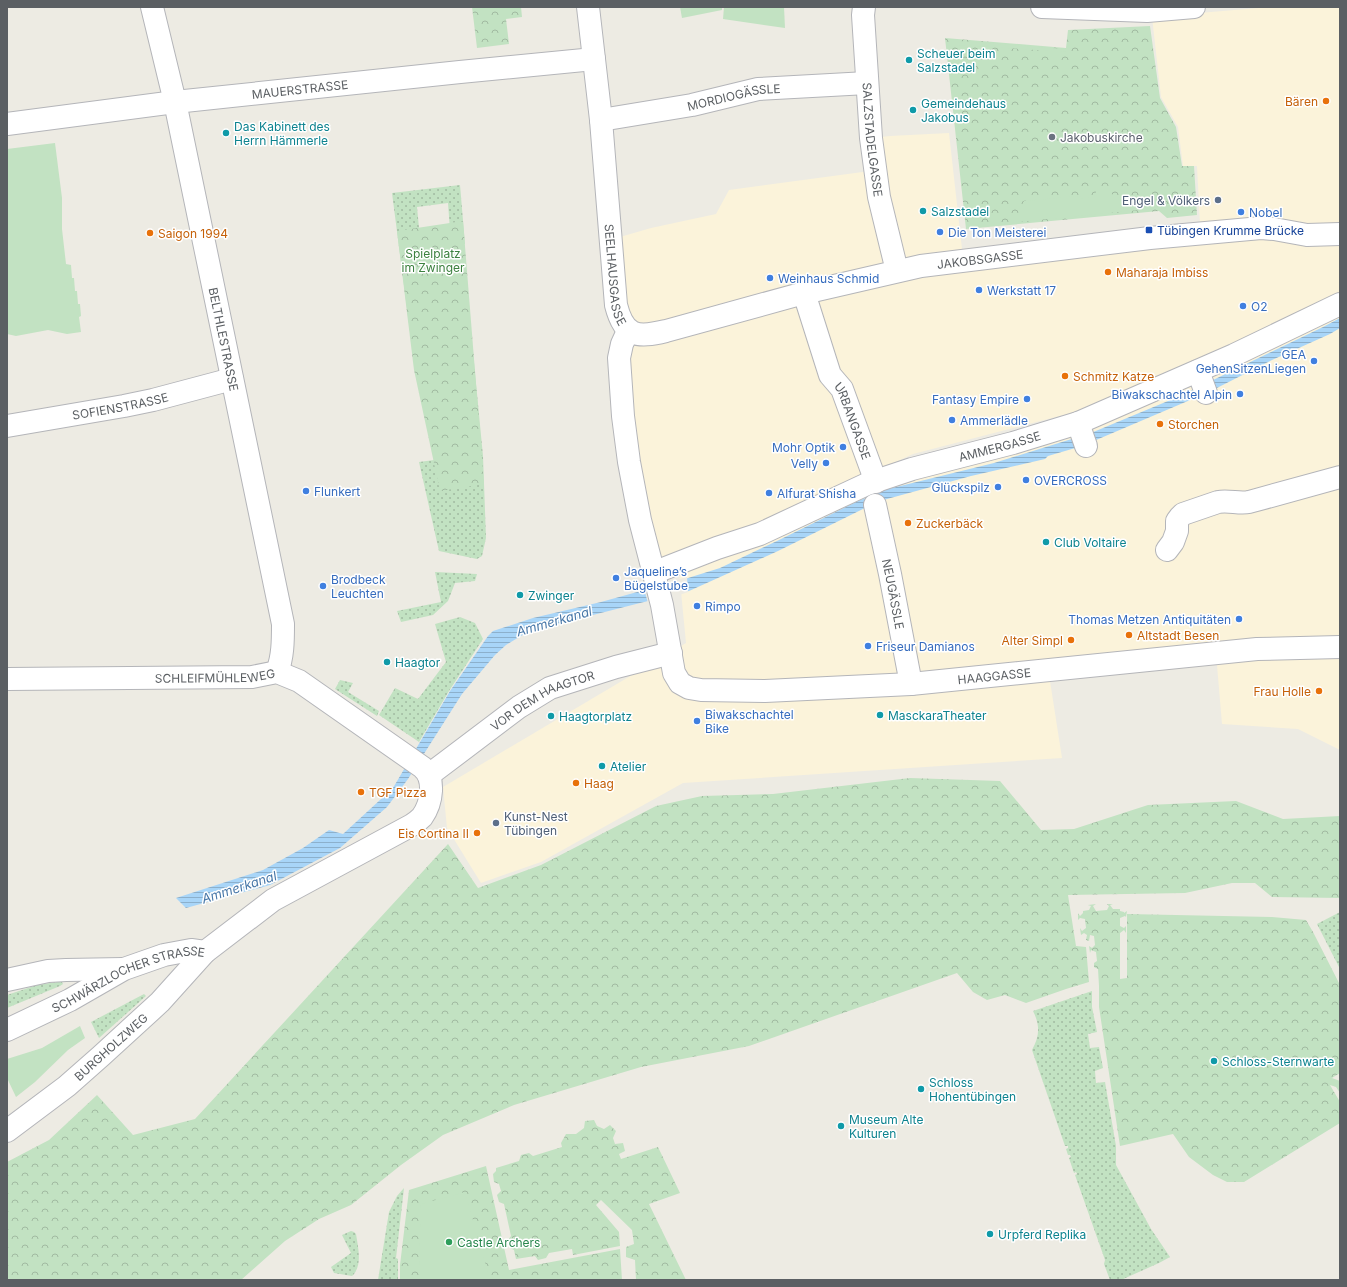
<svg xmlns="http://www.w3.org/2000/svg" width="1347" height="1287" viewBox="0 0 1347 1287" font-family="Inter,sans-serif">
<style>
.commercial{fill:#fbf3da}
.grass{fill:url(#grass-dots)}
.forest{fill:url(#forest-crowns)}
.garden{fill:#c2e2c2}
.water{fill:url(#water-rules)}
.pier{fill:#edebe3}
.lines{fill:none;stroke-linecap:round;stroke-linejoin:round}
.minor-casing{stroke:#b4b5b9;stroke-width:24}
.minor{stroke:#fff;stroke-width:22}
.culture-dot{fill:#0f9aa8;stroke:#fff;stroke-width:1.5}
.food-dot{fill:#e8710a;stroke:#fff;stroke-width:1.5}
.worship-dot{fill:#6b7280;stroke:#fff;stroke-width:1.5}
.service-dot{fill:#5c6f8a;stroke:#fff;stroke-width:1.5}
.shop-dot{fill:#3f7fe0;stroke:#fff;stroke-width:1.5}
.transit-dot{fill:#1a4fb4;stroke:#fff;stroke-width:1.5}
.leisure-dot{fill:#2e9e5b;stroke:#fff;stroke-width:1.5}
.labels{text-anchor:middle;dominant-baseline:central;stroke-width:3;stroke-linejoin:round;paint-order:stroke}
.culture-label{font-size:12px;fill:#0d838f;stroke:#fff;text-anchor:start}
.street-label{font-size:12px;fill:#5b5f63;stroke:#fff}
.food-label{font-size:12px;fill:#c56008;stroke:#fff;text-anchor:start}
.worship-label{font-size:12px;fill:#5b616d;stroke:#fff;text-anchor:start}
.service-label{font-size:12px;fill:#4e5e75;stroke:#fff;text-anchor:end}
.shop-label{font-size:12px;fill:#366cbe;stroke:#fff;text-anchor:start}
.transit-label{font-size:12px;fill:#164399;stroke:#fff;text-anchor:start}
.park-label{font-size:12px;fill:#3c813f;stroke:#fff}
.leisure-label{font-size:12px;fill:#27864d;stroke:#fff;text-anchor:start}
.water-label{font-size:13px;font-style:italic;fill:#4777a8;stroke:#fff}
</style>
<defs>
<pattern id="grass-dots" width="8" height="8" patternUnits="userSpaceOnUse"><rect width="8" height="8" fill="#c2e2c2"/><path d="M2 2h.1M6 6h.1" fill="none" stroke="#a1baa1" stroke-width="1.8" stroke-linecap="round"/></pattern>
<pattern id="forest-crowns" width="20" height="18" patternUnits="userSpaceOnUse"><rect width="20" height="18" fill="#c2e2c2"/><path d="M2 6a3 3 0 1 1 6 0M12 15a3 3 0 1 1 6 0" fill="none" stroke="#a1baa1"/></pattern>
<pattern id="water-rules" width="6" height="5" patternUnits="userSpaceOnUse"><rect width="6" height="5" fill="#a8d5f8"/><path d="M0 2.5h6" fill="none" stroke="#8cb0cc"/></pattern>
</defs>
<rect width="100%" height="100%" fill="#edebe3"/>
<g class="commercial">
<path d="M1270,7H1340V301L1083,410L913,454L772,519L660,559L630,413L620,237L651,228L716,214L729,190L870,171L871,138L890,136L949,133L962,249L1200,224L1197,166H1183L1178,127L1161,97L1152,17Z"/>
<path d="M1340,307V750L1298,729L1222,724L1217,665L1050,681L1062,758L683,783L541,862L481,883L447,828L443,787L686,643L679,571L811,516L962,462Z"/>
</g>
<g class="grass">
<path d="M460,185L465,244H451L448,203L417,207L420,238L473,352L483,456L486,538L482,556L477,559L439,551L419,462L434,460L415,370L392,193Z"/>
<path d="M435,572L477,574L475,581L455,583L448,601L433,615L401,622L397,611L441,602Z"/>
<path d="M460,617L475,623L483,639L449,691L419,742L379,715L395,688L418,699L446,662L435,624Z"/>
<path d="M340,680L353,683L348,692L379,711L377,716L335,689Z"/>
<path d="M1340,912V969L1317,924Z"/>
<path d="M57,982H62L63,984L60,986L7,1008V995L37,985Z"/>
<path d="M1092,991V1007L1097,1032L1088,1034L1090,1048L1099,1047L1103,1068L1095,1071L1096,1083L1105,1082L1116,1146V1165L1151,1229L1170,1257L1159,1263L1121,1280H1110L1104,1264L1105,1260L1075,1175L1077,1174L1076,1172L1074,1173L1069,1158L1071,1157L1070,1155H1068L1066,1149L1068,1148V1146H1065L1032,1050C1040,1036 1040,1025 1033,1011Z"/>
<path d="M144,994L146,996L99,1038L91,1022Z"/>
<path d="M404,1188L396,1258L398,1259V1280H378L389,1212L397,1196Z"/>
<path d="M351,1231L354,1232L356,1234C358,1247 363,1266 352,1276L334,1273L331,1267L351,1253L342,1235Z"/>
</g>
<g class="forest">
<path d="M472,7H521L522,17L506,19L509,44L477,48Z"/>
<path d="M1150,26L1160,98L1176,127L1182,166H1194L1197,215L1167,218L1159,211L966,229L945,38L1066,48L1068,30Z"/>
<path d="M463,221L484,484L440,491L414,370L397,231Z"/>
<path d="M910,778L1000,781L1041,830L1074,829L1148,805L1236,801L1283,819L1340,816V898L1272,897L1255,883H1232L1185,893L1068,895L1076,946L1086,947L1089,982L1066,989L1026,1003L1005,995L987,1000L973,992L957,973L749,1046L641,1067L514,1105L443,1135L401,1165L351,1205L319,1219L285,1241L241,1280H7V1162L49,1140L97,1095L133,1135L195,1119L448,844L478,888L541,865L656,806L702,796L773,794Z"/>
<path d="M1096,904L1093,906L1096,911L1107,910L1109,906L1107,904H1113L1110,905L1113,909H1120V911L1124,912V913L1127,911L1126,917L1125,916L1120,918V926L1124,928L1126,926V933L1124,930L1120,933V979L1127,978V914L1272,917L1306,920L1313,932L1340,985V1073L1332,1078L1340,1081V1093L1336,1087L1330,1085L1340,1102V1123L1244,1182H1227L1213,1175L1189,1157L1173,1134L1120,1146L1099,1007V986L1098,969L1094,967V963L1097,961L1096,952L1091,950L1090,953L1089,946L1092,948L1095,945L1094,936L1090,935L1089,941L1086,940L1087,935L1084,933L1081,935L1080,928L1082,931L1086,928L1085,919L1080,918L1078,920V913L1080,916L1083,913V911L1089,910L1091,906L1088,905Z"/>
<path d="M594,1120L597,1126L604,1129L610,1125L616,1131L613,1138L615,1144L623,1143L625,1151L619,1154L621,1159L658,1147L680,1193L649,1204L686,1280H636L635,1260L626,1257V1247L634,1244L632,1230L601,1200L596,1205L619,1232L620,1246L573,1255L572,1249L549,1253L546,1258L538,1260L535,1256L516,1259L514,1250L510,1248L508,1240L511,1236L504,1204L499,1202L497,1195L501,1191L499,1184L494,1182L493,1174L496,1171V1168L519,1161L521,1155L529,1153L533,1156L562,1147L561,1143L566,1134H576L584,1128L585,1121Z"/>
<path d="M486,1166L509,1270L620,1249L622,1280H400V1265L409,1190Z"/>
</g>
<g class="garden">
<path d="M680,7H722V10L682,18Z"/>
<path d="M724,7H784L785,28L723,19Z"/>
<path d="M959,41L1066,49V52L959,45Z"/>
<path d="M55,143L62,198V229L66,264L71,265L72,278H74L75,291H77L78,304H80L81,316L79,317L81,332L67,334L48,330L16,336L7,334V149Z"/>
<path d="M1096,192H1103L1159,206V208L1018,222L1016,218L1024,201L1080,196L1082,199L1094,197Z"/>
<path d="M80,1026L85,1038L68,1050L35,1082L16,1097L7,1078V1059L42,1048Z"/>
<path d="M465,1192L490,1280H419L421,1204Z"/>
</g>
<path class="water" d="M1340,318V328L1330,334L1272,360L1209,392L1082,446L1048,456L1045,459L971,476L887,499L869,506L778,551L689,591L640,603L542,628L526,633L506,645L495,655L462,694L408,779L387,807L340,848L270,885L186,908L176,898L263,870L303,848L329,830L343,834L393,788L450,691L488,636L493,631L533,618L601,602L688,578L720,568L779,540L858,501L888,489L994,463L1091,433L1180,396L1323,327Z"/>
<path class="pier" d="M687,577L688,592L674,597L648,603L644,589Z"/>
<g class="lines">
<g class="minor-casing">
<g id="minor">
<path id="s1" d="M152,7L175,102L283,624C283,640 283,657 277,672"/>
<path id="s2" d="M588,7L601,120L616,305C624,337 637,338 666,331L804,293L921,266L1150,238L1261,228L1274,229L1307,235L1340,234"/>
<path id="s3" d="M864,7L863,15L871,138L879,197L897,271"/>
<path d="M1042,7L1147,11L1194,7"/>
<path id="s4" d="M601,120L692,105L758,89L867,83"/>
<path id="s5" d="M7,124L175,102L460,72L594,59"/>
<path id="s6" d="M804,293L830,375L842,389L876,482"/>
<path id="s7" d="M628,331L622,344L619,358L623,416L629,462L640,520L662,605L674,673L680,683L689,688L701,690L765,691L911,684L1257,649L1340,647"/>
<path d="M1198,371L1206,393"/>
<path d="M1078,423L1086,446"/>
<path id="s8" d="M7,426L124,406L153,400L232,379"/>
<path id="s9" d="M875,505L890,574L911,684"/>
<path d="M1167,550L1173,542L1177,531V521L1180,517L1183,514L1218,502C1229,500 1239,504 1249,502L1340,477"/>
<path id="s10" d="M653,573L717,548L760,534L867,484L912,469L1013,443L1078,423L1234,355L1340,304"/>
<path id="s11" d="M7,679L252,677L277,672L299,681L422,767C436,778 432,803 422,817C419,820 415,823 412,825L273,900L205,952L160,1002L101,1056L67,1086L7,1131"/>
<path id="s12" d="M429,775L519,707L550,688L616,667L671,653"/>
<path d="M7,980L48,971L66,970L123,969"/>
<path id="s13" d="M7,1030L70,1000L124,969L164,955L191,950L205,952"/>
</g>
</g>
<use href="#minor" class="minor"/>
</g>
<g class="culture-dot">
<circle cx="909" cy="60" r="4"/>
<circle cx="913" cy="110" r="4"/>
<circle cx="226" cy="133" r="4"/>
<circle cx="923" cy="211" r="4"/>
<circle cx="1046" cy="542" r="4"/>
<circle cx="520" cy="595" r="4"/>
<circle cx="387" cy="662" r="4"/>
<circle cx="880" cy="715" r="4"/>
<circle cx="551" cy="716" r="4"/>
<circle cx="602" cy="766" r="4"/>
<circle cx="1214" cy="1061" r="4"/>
<circle cx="921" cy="1089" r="4"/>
<circle cx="841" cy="1126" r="4"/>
<circle cx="990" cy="1234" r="4"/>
</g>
<g class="food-dot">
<circle cx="1326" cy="101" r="4"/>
<circle cx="150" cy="233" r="4"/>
<circle cx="1108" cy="272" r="4"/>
<circle cx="1065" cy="376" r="4"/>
<circle cx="1160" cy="424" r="4"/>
<circle cx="908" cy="523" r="4"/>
<circle cx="1129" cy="635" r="4"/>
<circle cx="1071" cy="640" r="4"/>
<circle cx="1319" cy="691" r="4"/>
<circle cx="576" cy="783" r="4"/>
<circle cx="361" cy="792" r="4"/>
<circle cx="477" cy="833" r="4"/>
</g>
<circle class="worship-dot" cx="1052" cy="137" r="4"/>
<g class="service-dot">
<circle cx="1218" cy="200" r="4"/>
<circle cx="496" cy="823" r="4"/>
</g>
<g class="shop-dot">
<circle cx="1241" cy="212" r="4"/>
<circle cx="940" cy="232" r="4"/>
<circle cx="770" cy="278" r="4"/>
<circle cx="979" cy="290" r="4"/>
<circle cx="1243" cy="306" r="4"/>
<circle cx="1314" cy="361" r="4"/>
<circle cx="1240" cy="394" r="4"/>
<circle cx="1027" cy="399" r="4"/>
<circle cx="952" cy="420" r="4"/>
<circle cx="843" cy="447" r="4"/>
<circle cx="826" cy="463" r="4"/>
<circle cx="1026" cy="480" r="4"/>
<circle cx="998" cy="487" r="4"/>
<circle cx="306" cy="491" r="4"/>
<circle cx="769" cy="493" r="4"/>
<circle cx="616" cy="578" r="4"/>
<circle cx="323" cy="586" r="4"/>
<circle cx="697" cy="606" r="4"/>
<circle cx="1239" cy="619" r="4"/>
<circle cx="868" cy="646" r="4"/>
<circle cx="697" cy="721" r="4"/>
</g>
<rect class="transit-dot" x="1145" y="226" width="8" height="8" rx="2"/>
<circle class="leisure-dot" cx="449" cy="1242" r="4"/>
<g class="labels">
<g class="culture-label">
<text x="917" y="53">Scheuer beim<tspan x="917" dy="14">Salzstadel</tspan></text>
<text x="921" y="103">Gemeindehaus<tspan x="921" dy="14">Jakobus</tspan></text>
<text x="234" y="126">Das Kabinett des<tspan x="234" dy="14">Herrn Hämmerle</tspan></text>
<text x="931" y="211">Salzstadel</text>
<text x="1054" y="542">Club Voltaire</text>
<text x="528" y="595">Zwinger</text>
<text x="395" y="662">Haagtor</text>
<text x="888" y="715">MasckaraTheater</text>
<text x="559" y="716">Haagtorplatz</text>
<text x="610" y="766">Atelier</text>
<text x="1222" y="1061">Schloss-Sternwarte</text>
<text x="929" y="1082">Schloss<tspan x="929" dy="14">Hohentübingen</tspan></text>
<text x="849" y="1119">Museum Alte<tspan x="849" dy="14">Kulturen</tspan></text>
<text x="998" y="1234">Urpferd Replika</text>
</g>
<g class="street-label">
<text stroke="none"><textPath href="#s5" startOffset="295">MAUERSTRASSE</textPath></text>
<text stroke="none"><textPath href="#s4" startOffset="135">MORDIOGÄSSLE</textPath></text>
<text stroke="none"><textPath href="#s3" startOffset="133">SALZSTADELGASSE</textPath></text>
<text stroke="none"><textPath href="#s2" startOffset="689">JAKOBSGASSE</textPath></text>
<text stroke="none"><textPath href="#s2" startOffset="269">SEELHAUSGASSE</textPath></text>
<text stroke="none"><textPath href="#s1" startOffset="340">BELTHLESTRASSE</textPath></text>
<text stroke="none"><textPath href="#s8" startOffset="115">SOFIENSTRASSE</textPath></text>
<text stroke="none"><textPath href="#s6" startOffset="138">URBANGASSE</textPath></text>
<text stroke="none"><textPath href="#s10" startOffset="370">AMMERGASSE</textPath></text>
<text stroke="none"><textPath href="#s9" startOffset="91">NEUGÄSSLE</textPath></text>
<text stroke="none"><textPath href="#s11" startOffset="208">SCHLEIFMÜHLEWEG</textPath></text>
<text stroke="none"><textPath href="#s7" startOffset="677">HAAGGASSE</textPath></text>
<text stroke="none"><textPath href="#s12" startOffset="137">VOR DEM HAAGTOR</textPath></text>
<text stroke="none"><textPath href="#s13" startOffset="133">SCHWÄRZLOCHER STRASSE</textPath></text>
<text transform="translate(111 1047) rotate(-42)">BURGHOLZWEG</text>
</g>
<g class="food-label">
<text x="1318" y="101" text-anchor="end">Bären</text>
<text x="158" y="233">Saigon 1994</text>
<text x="1116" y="272">Maharaja Imbiss</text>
<text x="1073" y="376">Schmitz Katze</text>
<text x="1168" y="424">Storchen</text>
<text x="916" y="523">Zuckerbäck</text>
<text x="1137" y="635">Altstadt Besen</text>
<text x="1063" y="640" text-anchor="end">Alter Simpl</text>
<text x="1311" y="691" text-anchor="end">Frau Holle</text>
<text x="584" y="783">Haag</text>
<text x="369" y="792">TGF Pizza</text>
<text x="469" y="833" text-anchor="end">Eis Cortina II</text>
</g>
<g class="worship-label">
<text x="1060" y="137">Jakobuskirche</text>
</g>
<g class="service-label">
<text x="1210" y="200">Engel &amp; Völkers</text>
<text x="504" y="816" text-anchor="start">Kunst-Nest<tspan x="504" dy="14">Tübingen</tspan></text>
</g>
<g class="shop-label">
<text x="1249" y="212">Nobel</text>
<text x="948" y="232">Die Ton Meisterei</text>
<text x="778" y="278">Weinhaus Schmid</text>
<text x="987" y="290">Werkstatt 17</text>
<text x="1251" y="306">O2</text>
<text x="1306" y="354" text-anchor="end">GEA<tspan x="1306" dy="14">GehenSitzenLiegen</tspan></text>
<text x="1232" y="394" text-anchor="end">Biwakschachtel Alpin</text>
<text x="1019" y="399" text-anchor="end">Fantasy Empire</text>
<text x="960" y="420">Ammerlädle</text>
<text x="835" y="447" text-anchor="end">Mohr Optik</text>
<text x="818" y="463" text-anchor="end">Velly</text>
<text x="1034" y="480">OVERCROSS</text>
<text x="990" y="487" text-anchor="end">Glückspilz</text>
<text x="314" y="491">Flunkert</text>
<text x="777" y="493">Alfurat Shisha</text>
<text x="624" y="571">Jaqueline’s<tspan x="624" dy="14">Bügelstube</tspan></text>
<text x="331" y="579">Brodbeck<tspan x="331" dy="14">Leuchten</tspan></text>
<text x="705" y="606">Rimpo</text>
<text x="1231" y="619" text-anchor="end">Thomas Metzen Antiquitäten</text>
<text x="876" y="646">Friseur Damianos</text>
<text x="705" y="714">Biwakschachtel<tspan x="705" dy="14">Bike</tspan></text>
</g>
<g class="transit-label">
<text x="1157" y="230">Tübingen Krumme Brücke</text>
</g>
<g class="park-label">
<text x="433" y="253">Spielplatz<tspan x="433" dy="14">im Zwinger</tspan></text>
</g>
<g class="leisure-label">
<text x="457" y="1242">Castle Archers</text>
</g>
<g class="water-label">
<text transform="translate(554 621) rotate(-16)">Ammerkanal</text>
<text transform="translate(239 887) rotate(-18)">Ammerkanal</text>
</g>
</g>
<rect width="1347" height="1287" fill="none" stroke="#5b5f63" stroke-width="16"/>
</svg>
